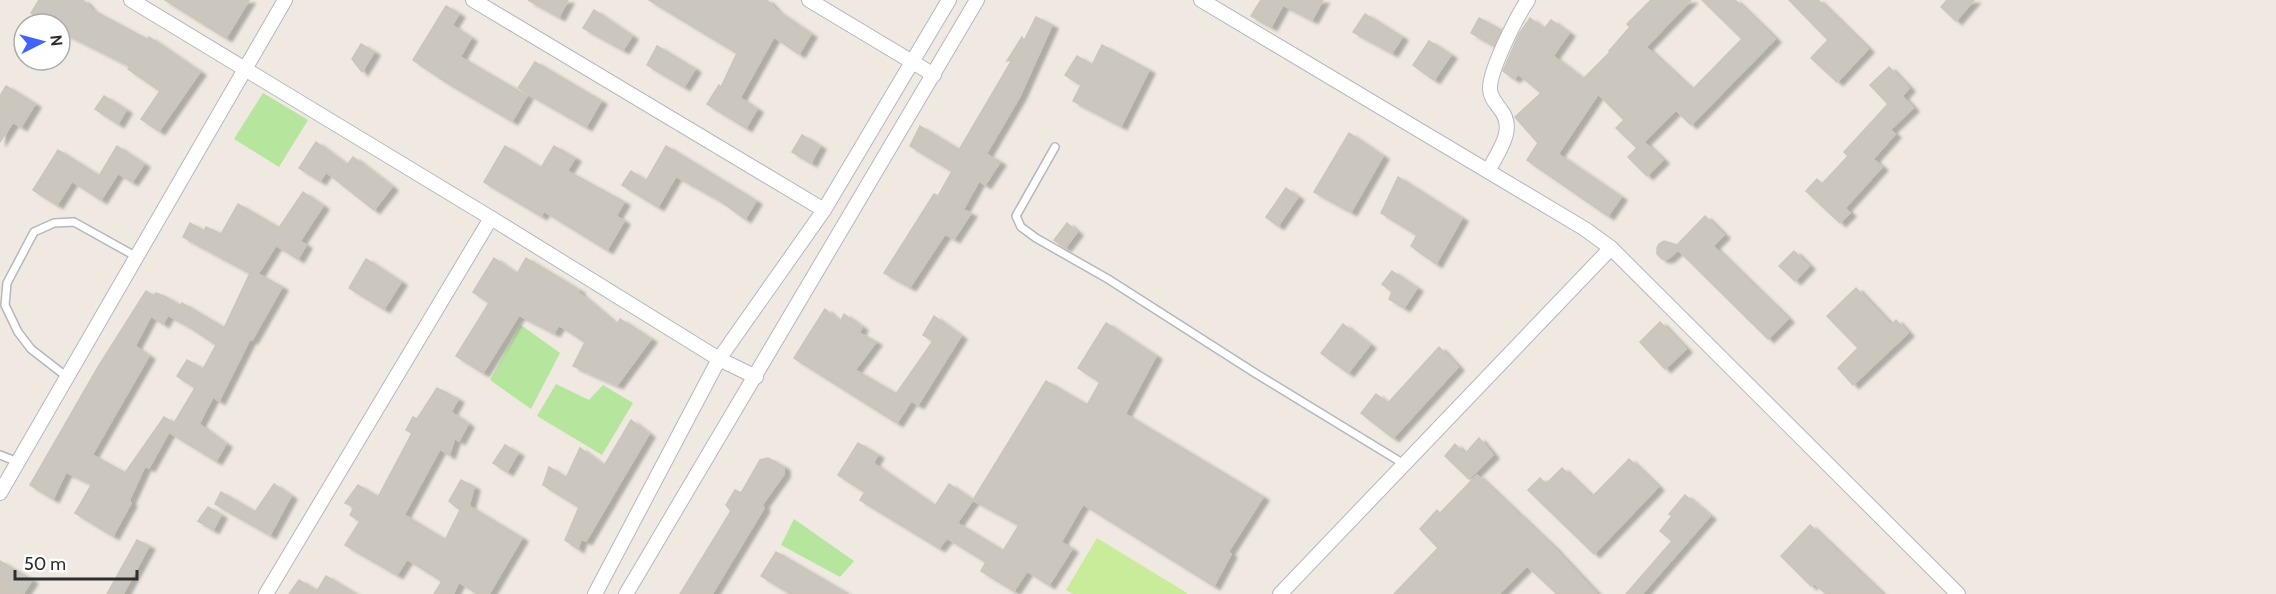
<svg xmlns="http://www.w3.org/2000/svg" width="2276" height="594" viewBox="0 0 2276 594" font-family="Cabin,sans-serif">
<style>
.green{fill:#b6e59e}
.pitch{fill:#c9ec9a}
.building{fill:#cbc7bf;stroke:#cbc5ba;stroke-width:1.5;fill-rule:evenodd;filter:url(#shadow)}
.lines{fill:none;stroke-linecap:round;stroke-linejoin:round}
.service-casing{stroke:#b4b7c1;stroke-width:10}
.minor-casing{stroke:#b4b7c1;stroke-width:16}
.service{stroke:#fff;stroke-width:7}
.minor{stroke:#fff;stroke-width:14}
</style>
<defs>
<filter id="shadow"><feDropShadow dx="6" dy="3.5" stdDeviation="1.5" flood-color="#0004"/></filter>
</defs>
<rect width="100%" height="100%" fill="#efe9e1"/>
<g class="green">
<path d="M263,93L308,120L279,167L234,139Z"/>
<path d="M521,325L560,353L531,409L490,380Z"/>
<path d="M556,384L589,400L603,385L633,403L602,455L537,416Z"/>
<path d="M794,519L854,561L840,577L781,545Z"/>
</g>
<path class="pitch" d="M1097,538L1187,593L1186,594H1073L1066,590Z"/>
<g class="building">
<path d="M39,0H83L92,10L148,40L149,37L200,72L159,131L141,119L160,91L128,69L130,66L60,31V24H48L31,13Z"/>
<path d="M165,0H249L226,38Z"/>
<path d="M528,0H568L559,17Z"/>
<path d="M649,0H767L776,10L811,34L799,54L774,37L740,98L757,109L746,128L707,104L719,85L721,87L737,53Z"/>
<path d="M1261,0H1323L1312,20L1283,5L1271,27L1251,16Z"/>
<path d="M1651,0H1691L1646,47L1692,90L1742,39L1702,0H1735L1775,39L1691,125L1676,110L1644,142L1663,160L1647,176L1628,157L1637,148L1616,128L1624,120L1598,94L1558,154L1621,197L1608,216L1527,160L1538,143L1515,117L1541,93L1518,74L1514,79L1503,71L1519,34L1530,18L1544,29L1551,20L1569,33L1553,56L1583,79L1610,52L1609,51L1630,27L1627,24Z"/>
<path d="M1789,0H1818L1868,49L1837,82L1811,58L1828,40Z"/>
<path d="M1947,0H1974L1956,21L1941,7Z"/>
<path d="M446,6L459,14L452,25L471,38L460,57L527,96L512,121L446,82L413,60Z"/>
<path d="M594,10L632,36L623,50L583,28Z"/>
<path d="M1365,14L1402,37L1392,53L1353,32Z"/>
<path d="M1036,17L1052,25L1020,96L986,154L1000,162L985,185L979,181L963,210L971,213L954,239L945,234L910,287L884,273L934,194L938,196L952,171L910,146L920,126L959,150L1012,60L1007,61L1022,37L1024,41Z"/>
<path d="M1479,18L1501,30L1494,46L1471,33Z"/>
<path d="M1429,41L1451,55L1434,80L1413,65Z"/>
<path d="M361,44L374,52L362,72L352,59Z"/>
<path d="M1102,45L1149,70L1121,126L1073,101L1081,85L1065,75L1077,56L1092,65Z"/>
<path d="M657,46L695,69L684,87L647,65Z"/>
<path d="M535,62L601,101L586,127L518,88Z"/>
<path d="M1889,67L1909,88L1902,96L1913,108L1890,130L1895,134L1873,159L1882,167L1845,208L1850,213L1840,223L1806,191L1817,179L1822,184L1848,156L1844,152L1888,104L1870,85Z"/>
<path d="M6,86L35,104L21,127L13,122L0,142V96Z"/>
<path d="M104,96L126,110L118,124L95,109Z"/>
<path d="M1349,133L1383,156L1351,212L1314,192Z"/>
<path d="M802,135L820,146L811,163L792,152Z"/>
<path d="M316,142L347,165L353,157L392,187L374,210L326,172L320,181L299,168Z"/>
<path d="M117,146L144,164L132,182L118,173L101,200L72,181L57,205L33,190L58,150L99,176Z"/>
<path d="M505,146L541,168L554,146L575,158L567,171L624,202L616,216L624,221L607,250L544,211L541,216L484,182Z"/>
<path d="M666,146L756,201L745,219L719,200L676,176L658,207L622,185L631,171L646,181Z"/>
<path d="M1398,177L1462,218L1436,264L1411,246L1417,235L1381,213Z"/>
<path d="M1286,188L1298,197L1278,226L1266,217Z"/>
<path d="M303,192L323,206L300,241L306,245L298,259L276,245L258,274L282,287L252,340L250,339L219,401L213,397L199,424L226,444L216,461L169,432L149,468L145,466L129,501L131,503L113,536L75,513L92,484L66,472L53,499L30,485L98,367L146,291L154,296L156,293L166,297L180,306L182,303L224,328L250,273L183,237L190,223L204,231L206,227L221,234L238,204L279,228ZM168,315L188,326L216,345L203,369L187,360L177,376L195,388L170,430L174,423L164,417L125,473L92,455L149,356L135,346L151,316L163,324Z"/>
<path d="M1705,216L1724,235L1713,246L1788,319L1768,339L1678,250L1668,259H1662L1657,254V248L1659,244L1664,241L1677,245Z"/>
<path d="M1067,223L1077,232L1065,248L1054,240Z"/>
<path d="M1794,251L1809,266L1795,281L1779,266Z"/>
<path d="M494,258L517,274L526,258L579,290L578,292L617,325L620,319L651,339L617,385L573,366L585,342L559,325L554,333L519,315L483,373L456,356L489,303L473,292Z"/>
<path d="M366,259L401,282L384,309L349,288Z"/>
<path d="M1392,271L1417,288L1404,308L1389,299L1392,292L1382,284Z"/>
<path d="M1856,288L1891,325L1896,320L1908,333L1853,385L1838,368L1858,348L1827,316Z"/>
<path d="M825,309L840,322L844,314L862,327L859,333L876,342L855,370L896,394L933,341L923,335L934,316L961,336L918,405L911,401L897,423L794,358Z"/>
<path d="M1660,322L1686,349L1665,369L1640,342Z"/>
<path d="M1106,323L1156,356L1125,414L1263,497L1228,552L1231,554L1214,586L1083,504L1061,542L1072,549L1049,585L1027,571L1014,591L981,571L986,562L947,538L939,548L860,500L865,492L838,475L858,443L878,455L873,463L935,506L949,484L973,500L1046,381L1087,405L1100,382L1078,368ZM973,500L1019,525L1003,551L957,523Z"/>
<path d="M1343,324L1370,345L1348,373L1321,353Z"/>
<path d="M1439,347L1458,367L1393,438L1361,413L1376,394L1388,403Z"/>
<path d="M437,388L458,399L451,412L468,424L459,441L455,438L449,455L440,449L404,515L445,540L460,510L449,501L461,480L474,487L469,506L522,538L489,594H478L459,582L453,594H434L442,581L407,559L397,575L345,545L360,521L350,515L354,507L345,503L358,485L378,497L412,433L406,430L413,417L417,419Z"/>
<path d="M631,420L649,434L586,541L581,539L578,549L565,540L579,507L543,485L549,467L566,478L580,448L604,466Z"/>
<path d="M1479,438L1493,455L1469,479L1445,456L1455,444L1465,454Z"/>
<path d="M505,445L518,453L507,472L493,463Z"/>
<path d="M768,458L784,467V474L762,505L764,508L712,594H680L731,511L726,505L735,490L741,493L760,460Z"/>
<path d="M1629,459L1658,487L1594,554L1528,490L1540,478L1546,484L1562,468L1592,497Z"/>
<path d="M1477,475L1553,547L1597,594H1557L1527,566L1499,594H1394L1438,548L1420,529L1437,510L1440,513Z"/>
<path d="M274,484L291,496L270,535L215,504L221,492L255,512Z"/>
<path d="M1685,495L1710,516L1642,594H1626L1672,541L1660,531L1672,516L1669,514Z"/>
<path d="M208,507L221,515L213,530L198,521Z"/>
<path d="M1810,525L1882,594H1826L1814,583L1811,586L1781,556Z"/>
<path d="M137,540L149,546L123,594H107Z"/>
<path d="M776,552L848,594H791L761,576Z"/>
<path d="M0,561L32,580L23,594H0Z"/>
<path d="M326,576L356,594H289L299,580L317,591Z"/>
</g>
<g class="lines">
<g class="service-casing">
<g id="service">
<path d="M1055,147L1016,216L1021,227L1036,238L1108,279L1255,373L1404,464"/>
<path d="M67,377L31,349L18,332L5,305L7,283L34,232L54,223L74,222L137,257"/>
<path d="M0,455L18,462"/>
</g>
</g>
<g class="minor-casing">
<g id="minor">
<path d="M131,0L491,218L719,359L756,377"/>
<path d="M473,0L824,210"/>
<path d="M809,0L934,75"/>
<path d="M1201,0L1585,229L1611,248L1958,594"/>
<path d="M1488,171C1498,152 1517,129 1500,109C1496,103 1490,97 1490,89C1489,71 1517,16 1528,0"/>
<path d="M0,493L285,0"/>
<path d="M266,594L491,218"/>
<path d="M595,594L719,359L824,210L949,0"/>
<path d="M626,594L977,0"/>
<path d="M1280,594L1611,248"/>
</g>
</g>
<use href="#service" class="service"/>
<use href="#minor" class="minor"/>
</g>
<g transform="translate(42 42) rotate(84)"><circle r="28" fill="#ffffff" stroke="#ababab" stroke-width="1.5"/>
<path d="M0-4.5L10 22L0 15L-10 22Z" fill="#4264fb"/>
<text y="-9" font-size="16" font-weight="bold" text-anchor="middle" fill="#2e2e2e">N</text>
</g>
<path d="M15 570v9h122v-9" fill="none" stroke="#2e2e2e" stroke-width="3"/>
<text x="24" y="570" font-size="18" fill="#2e2e2e" stroke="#ffffff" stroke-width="4.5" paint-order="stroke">50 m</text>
</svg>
